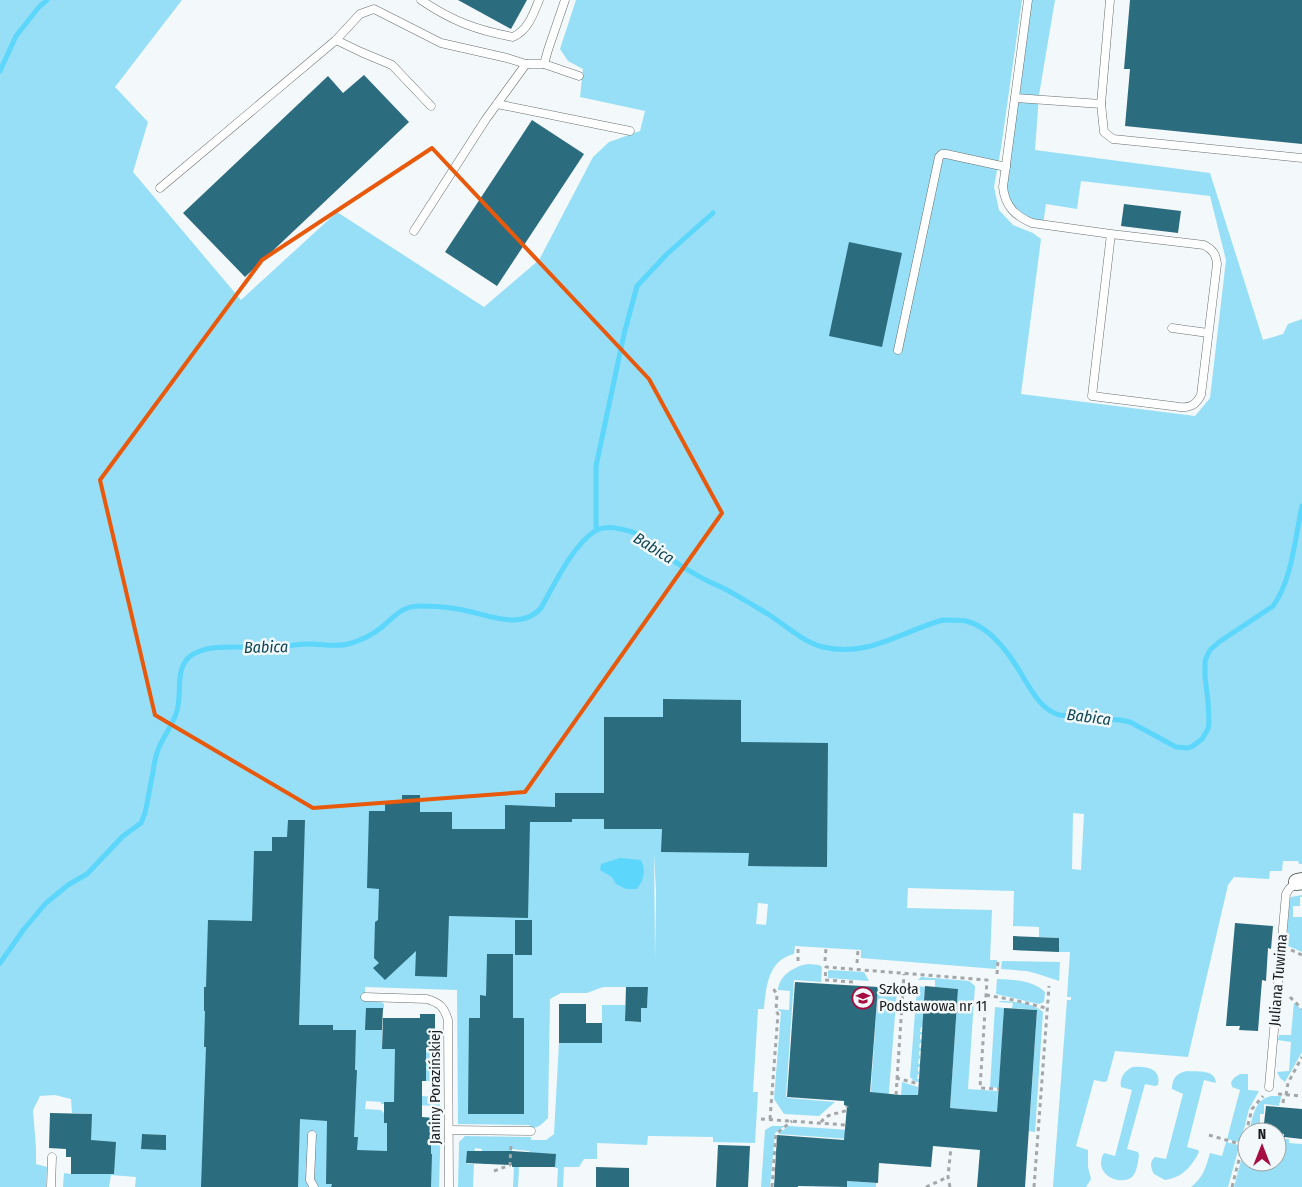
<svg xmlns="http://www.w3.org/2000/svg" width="1302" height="1187" viewBox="0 0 1302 1187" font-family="'Fira Sans Condensed',sans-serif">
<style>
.green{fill:#97dff6;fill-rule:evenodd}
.water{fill:#5cd6fa}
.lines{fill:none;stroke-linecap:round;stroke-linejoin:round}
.stream{stroke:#5cd6fa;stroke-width:5}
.building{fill:#2b6c7e}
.service-casing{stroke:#696e6f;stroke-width:9}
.minor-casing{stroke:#696e6f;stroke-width:18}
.path{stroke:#a3a7a9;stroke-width:3;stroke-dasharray:4 4;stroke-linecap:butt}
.service{stroke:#fff;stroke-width:8}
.minor{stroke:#fff;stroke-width:16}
.marked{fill:none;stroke:#e8590c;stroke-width:4;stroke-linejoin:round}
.labels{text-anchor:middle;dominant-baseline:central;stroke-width:5;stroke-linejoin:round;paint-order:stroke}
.street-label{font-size:15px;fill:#191b1c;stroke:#f3f8fa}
.poi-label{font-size:15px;fill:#191b1c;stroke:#f3f8fa;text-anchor:start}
.water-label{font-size:16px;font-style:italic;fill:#0e4554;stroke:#f3f8fa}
</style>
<rect width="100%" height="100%" fill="#f3f8fa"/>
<g class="green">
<path d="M0,0H182L115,87L148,122L133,172L241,300L337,212L484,307L539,260L593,157L609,142L640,131L645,111L580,97L583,69L568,61L560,49L576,0H1022L1001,148L994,187L999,210L1013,225L1033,233L1041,239L1021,394L1195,416L1210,398L1226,260L1210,196L1081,181L1077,209L1046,204L1043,225L1023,219L1005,198L1028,0H1055L1039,95L1035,150L1210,173L1263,340L1283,334L1288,324L1302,319V864H1299L1298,861H1283L1282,871H1270L1269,879L1234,877L1228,885L1188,1057L1115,1051L1107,1081L1104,1082L1094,1080L1076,1146L1088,1150V1167L1091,1179L1086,1187H1053L1067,1000H1071V997H1067L1070,952H1059V938L1039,937V927L1013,926L1014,891L908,888L907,908L992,910L990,960H997L996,969L861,958V950L795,946L794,954C768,960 766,987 764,1009H758L753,1092H758L755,1143L713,1142V1137L653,1136H648L647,1145L597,1143V1159H584L579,1167H564L563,1187H557L558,1168H555V1154L530,1153L529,1151L512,1149V1165L491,1152V1164H482V1149L475,1148L474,1154H468L467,1164H474L473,1187H458L459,1142L465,1136L531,1137V1140H546L554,1134L559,1043V1004H586V1023H602V1005H625V1021L641,1022V1008L647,1007L648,987H603L587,993H561L550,999L548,1118C543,1123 539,1128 531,1128L530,1125L458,1124L457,990L365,987V999L379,1000L384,1004V1009L366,1008V1029L382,1030V1049H440L439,1081H422V1096L439,1097L440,1106L381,1104V1102L366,1101L365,1109L381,1110L384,1113L420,1117H441L439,1187H135L136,1177L111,1175L109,1187H63L64,1173L71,1174L91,1114L72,1113L71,1099L55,1095L40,1096L33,1110L36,1148V1164L47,1167L46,1187H0ZM1073,813L1084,814L1081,870L1072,869ZM654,853L656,892L655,960V959ZM758,903L768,904L766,925L756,924ZM142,1134L166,1135V1149H141Z"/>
<path d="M1302,895V897H1300V906H1293V917H1302V952L1286,945L1290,900L1291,897Z"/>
<path d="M1002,961L1060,962L1059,981L1038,974L1027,971L1001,969Z"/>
<path d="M808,964L819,965L822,967L821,982L794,980L786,1096L788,1098L835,1102L819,1116L784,1114L774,1099L781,1012L777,1009L789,1010L790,991L778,990C779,975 795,966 808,964Z"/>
<path d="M830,970L864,972L869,981L828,978V971Z"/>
<path d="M921,977L969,981L975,986L968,1089L998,1091L997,1112L950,1108L958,989L935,987V980H918Z"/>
<path d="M997,979C1014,980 1032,980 1045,992L1044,1002L1039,1004L996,994Z"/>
<path d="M918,986L925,987L923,1027H921L920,1032H922V1034L920,1035V1039L922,1040V1043H920L919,1047L921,1048V1051H919V1055L920,1056V1058L919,1059L918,1063L920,1064V1067H918V1071L919,1072V1074H918L917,1079H919V1082L914,1081L910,1077L917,987Z"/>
<path d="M878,987L895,988L897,990L888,1104L870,1103Z"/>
<path d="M1000,1001C1012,1001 1034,1003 1043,1012L1035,1132L1029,1131L1037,1010L1012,1008L1013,1003L999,1002Z"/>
<path d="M1294,1003L1302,1010V1052L1285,1082L1280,1078L1277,1072L1289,1071L1291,1042L1278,1040L1279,1035H1291Z"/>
<path d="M995,1007L1004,1008L999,1088L990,1087Z"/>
<path d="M1133,1067C1145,1066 1162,1068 1158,1085L1155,1086L1145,1084L1127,1149L1138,1152L1139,1155C1138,1162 1137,1172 1132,1177C1119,1187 1092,1173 1104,1153L1115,1156L1132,1090L1121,1087C1119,1078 1125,1070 1133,1067Z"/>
<path d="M1187,1071C1199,1072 1215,1069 1216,1083L1204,1080L1187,1147L1198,1150L1199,1152C1192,1166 1182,1178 1165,1180L1154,1174C1151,1169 1149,1161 1155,1157L1166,1159L1183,1094L1172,1089C1172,1079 1176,1073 1187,1071Z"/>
<path d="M1240,1074H1248V1090L1259,1091L1249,1109L1241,1141L1238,1142L1227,1139L1240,1090L1232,1087L1231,1082L1234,1078Z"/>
<path d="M902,1082L918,1087L917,1106L904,1095H901Z"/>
<path d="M1271,1096H1281L1280,1103H1279V1106L1264,1104V1114H1260V1128H1262V1132H1249C1253,1117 1254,1100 1271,1096Z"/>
<path d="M772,1126H785L775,1133L770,1187H761L765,1130Z"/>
<path d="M788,1126L850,1130L849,1139L778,1134Z"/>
<path d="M1277,1135L1282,1136V1139H1289V1143L1302,1144V1187H1234L1247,1138V1162H1277Z"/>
<path d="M1226,1142L1238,1145L1239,1147L1228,1187H1191C1203,1178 1206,1167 1210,1153L1222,1156Z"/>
<path d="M514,1167H519L518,1187H513Z"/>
<path d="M847,1181L876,1183V1187H847Z"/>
</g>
<path class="water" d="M620,858L641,860C646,870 644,880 637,889H626L616,884L612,877L600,870L601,864Z"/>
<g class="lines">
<g class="stream">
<path d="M0,71L16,36L39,7L47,0"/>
<path d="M596,530V466L624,334L637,286L667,254L713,213"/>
<path d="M0,963L24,929L46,903L68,885L87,874L123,836L141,823L145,813C148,800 150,786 153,772C154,765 155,757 158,750C164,734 176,722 178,706C181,690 176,671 188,658C193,653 204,649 212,648C230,646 250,648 269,647C283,647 297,644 310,644C322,644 338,647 348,644C360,641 372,635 382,627C395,616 402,606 420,606C433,606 446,607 458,609C484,613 520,632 541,608C554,585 572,546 595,531C607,524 623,529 635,533C643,537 650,544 657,549C669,558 682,567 695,574C704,580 715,584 725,589C740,597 754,606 768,614C785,625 803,642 823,647C868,658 902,631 943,620C951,620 959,620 966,621C991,627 1011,656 1023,677C1033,693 1041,709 1059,715L1120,720L1130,722L1176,747L1188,748L1193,746L1202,739L1208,729L1209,722L1208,701L1205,677V661L1207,656L1210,650L1219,642L1273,606C1292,580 1295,538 1302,506"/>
</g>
</g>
<g class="building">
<path d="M458,0H527L511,29Z"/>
<path d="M1130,0H1302V144L1125,126L1130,69H1124Z"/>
<path d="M364,75L409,122L245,277L183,213L328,76L343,93Z"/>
<path d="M532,120L584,154L497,286L445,252Z"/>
<path d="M1124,204L1181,211L1178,233L1121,226Z"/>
<path d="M849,242L902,253L882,347L829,336Z"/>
<path d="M663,699L741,700V742L828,743L827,867L748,866L749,853L661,852L662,829H604V819H572V822H530L528,918L449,916L447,977L415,976L416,951L385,980L373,968L379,963L374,958L375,922L378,920L379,889L367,888L369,811H385V803H402V795H420V812H452V829H505V805L555,807V793H604V717H663Z"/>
<path d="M288,820H305L299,1025H333V1030H356L355,1070H357L354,1137H358L357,1150L387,1151V1123H384V1102H394L395,1049H382L383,1018H420V1014H435V1048H426V1081H422V1117L431,1118V1154H432L431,1187H331L332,1184H326L327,1121L300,1119L298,1187H201L206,1047H204L205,1011H204V987H206L208,920L252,921L254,851H272V837H287Z"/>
<rect x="515" y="920" width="17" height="35"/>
<path d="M1235,923L1273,926L1271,949L1268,948L1266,981L1262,980L1258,1031L1239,1030L1240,1026H1226Z"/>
<path d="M1013,936L1059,938V952L1013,950Z"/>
<path d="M487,954H513V1018H524V1114H468L469,1018H480V995L486,996Z"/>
<path d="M795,982L878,987L870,1092L901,1095H918L925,986L958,989L950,1108L997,1112L1004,1008L1037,1010L1025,1187H977L980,1150L933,1146L931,1167L879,1163L878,1183L847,1181V1187L798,1186V1187H774L777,1135L844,1140L847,1106L844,1105V1101L787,1097Z"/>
<path d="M626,987H648L647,1008H641V1022L625,1021Z"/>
<path d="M559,1004H586V1023H602V1043H559Z"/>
<path d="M366,1008H383L382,1030H365Z"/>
<path d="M1266,1106L1302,1109V1139L1284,1137V1134L1277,1133V1132H1263Z"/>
<path d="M50,1113L92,1114L91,1140L116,1142L114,1174H71V1157H66V1149L49,1148Z"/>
<path d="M142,1134L166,1135V1150L141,1149Z"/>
<path d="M718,1145L750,1146L748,1187H716Z"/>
<path d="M467,1151H512L556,1154L555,1167H512V1165L466,1163Z"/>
<path d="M596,1167L629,1168V1187H596Z"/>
</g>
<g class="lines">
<g class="service-casing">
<g id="service">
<path d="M421,0C452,21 476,30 513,37C528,30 533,15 539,0"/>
<path d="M1028,0L1003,187C1005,206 1015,216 1032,223L1111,234L1204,245C1213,250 1216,254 1217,264L1201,395C1196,405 1190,408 1180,407L1092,396L1111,234"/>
<path d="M336,40L361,52L392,65L431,106"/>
<path d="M544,64L548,50L565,0"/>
<path d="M1015,98L1101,104L1104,132L1113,139L1302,158"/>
<path d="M497,104L630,131"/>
<path d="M1101,104L1110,0"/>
<path d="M160,188L336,40L360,14L374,9L441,43L507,58L526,64H544L579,76"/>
<path d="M414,231L486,119L526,64"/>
<path d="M1172,328L1208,333"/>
<path d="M898,350L939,157L942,154H946L1006,167"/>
<path d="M365,997L427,999C440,1003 444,1007 448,1020L449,1187"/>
<path d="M1269,1087L1286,894L1289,889L1297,882"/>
<path d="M449,1130L531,1131"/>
<path d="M312,1135L310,1180L314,1187"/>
<path d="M51,1187L52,1157"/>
</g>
</g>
<g class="minor-casing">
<path id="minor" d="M1297,882L1302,881"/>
</g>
<g class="path">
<path d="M1291,950L1302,955"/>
<path d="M798,961V946"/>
<path d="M825,961L826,948"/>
<path d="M857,963L858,950"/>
<path d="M997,974L998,960"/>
<path d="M853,982L825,980L826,967L987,980L980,1088L999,1089"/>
<path d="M986,995L1014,1000L1046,1008"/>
<path d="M1290,997L1302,1009"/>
<path d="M896,1078L919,1084"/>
<path d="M1278,1094L1302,1096"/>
<path d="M896,1095L904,974"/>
<path d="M1286,1095L1288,1083L1302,1057"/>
<path d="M1283,1103L1284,1095"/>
<path d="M761,1119L846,1125"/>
<path d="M770,1119L778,1014L776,1011L777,994L772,987"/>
<path d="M821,1122C829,1112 836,1115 847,1110V1106"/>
<path d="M1209,1135L1243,1145"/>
<path d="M494,1171L510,1165L511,1142"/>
<path d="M772,1187L776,1134L792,1121"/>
<path d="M926,1187L948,1177"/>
<path d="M950,1187L948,1177L951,1147"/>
<path d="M1034,1187L1049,986"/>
<path d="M1232,1187L1252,1109L1263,1096"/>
</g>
<use href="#service" class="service"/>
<use href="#minor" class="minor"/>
</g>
<path class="marked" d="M432,148L649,379L722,513L525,792L313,808L155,715L100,480L262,260Z"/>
<defs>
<g id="school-ring" transform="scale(1.125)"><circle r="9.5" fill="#f3f8fa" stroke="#a60e42" stroke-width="1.5"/><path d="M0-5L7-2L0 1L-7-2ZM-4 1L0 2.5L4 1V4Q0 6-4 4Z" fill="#a60e42"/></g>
</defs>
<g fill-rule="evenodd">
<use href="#school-ring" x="863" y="998"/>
</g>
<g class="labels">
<g class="street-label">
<text transform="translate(1278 980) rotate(-85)">Juliana Tuwima</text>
<text transform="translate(435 1087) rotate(-90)">Janiny Porazińskiej</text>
</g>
<g class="poi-label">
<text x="879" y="989">Szkoła<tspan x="879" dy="17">Podstawowa nr 11</tspan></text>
</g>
<g class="water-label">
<text transform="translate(654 548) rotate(32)">Babica</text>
<text transform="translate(266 647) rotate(-1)">Babica</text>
<text transform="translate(1089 717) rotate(7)">Babica</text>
</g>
</g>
<g transform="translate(1262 1147)"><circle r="24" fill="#f3f8fa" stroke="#9ca0a1"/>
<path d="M0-4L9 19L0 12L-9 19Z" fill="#a60e42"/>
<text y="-8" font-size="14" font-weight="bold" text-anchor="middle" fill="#191b1c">N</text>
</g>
</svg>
